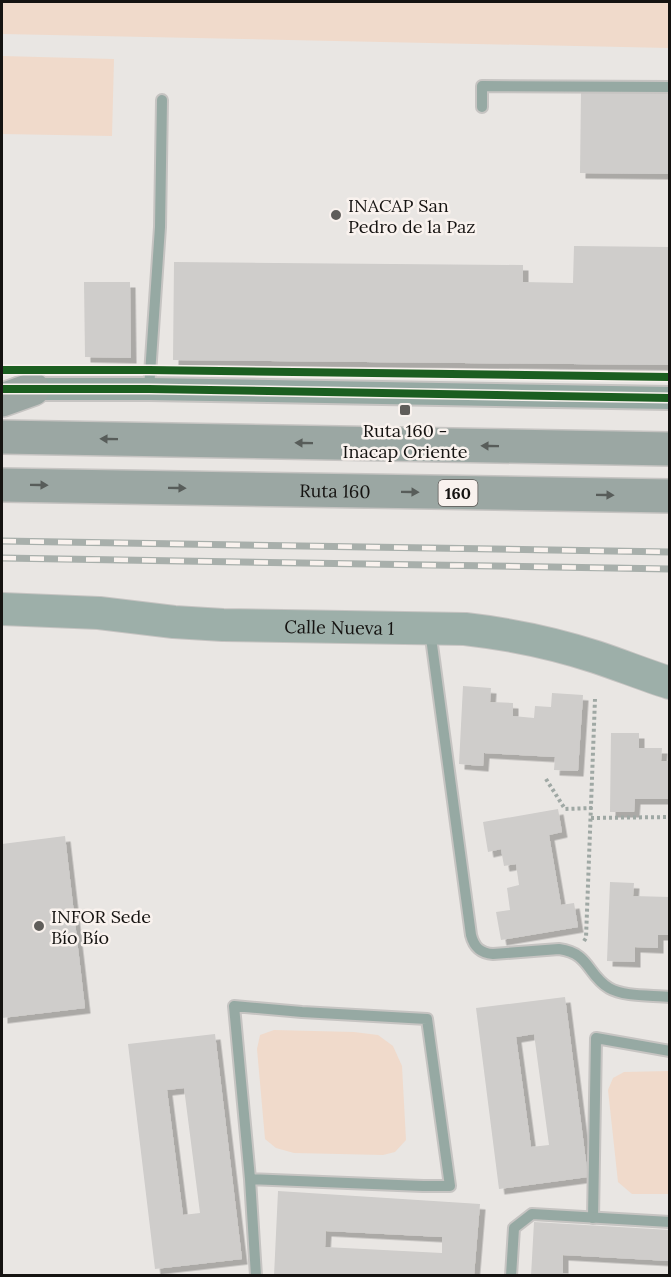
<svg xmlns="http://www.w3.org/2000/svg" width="671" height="1277" viewBox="0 0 671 1277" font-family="Lora,serif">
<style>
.green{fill:#f0dacb}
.building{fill:#cfcdcb;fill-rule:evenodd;filter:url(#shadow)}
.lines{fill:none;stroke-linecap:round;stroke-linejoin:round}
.lane-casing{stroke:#c6c4c2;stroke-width:14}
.street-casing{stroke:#c6c4c2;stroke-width:26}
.secondary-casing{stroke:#c6c4c2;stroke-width:34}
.highway-casing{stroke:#c6c4c2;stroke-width:36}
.path{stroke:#9fa8a4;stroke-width:4;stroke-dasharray:3 3;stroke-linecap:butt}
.lane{stroke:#96a9a3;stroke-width:10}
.street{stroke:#96a9a3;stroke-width:22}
.secondary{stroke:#9dafa9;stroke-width:32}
.highway{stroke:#9ba7a3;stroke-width:33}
.rail-casing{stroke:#a8afab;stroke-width:7}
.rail{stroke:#f9f2ee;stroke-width:4.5;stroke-dasharray:14;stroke-linecap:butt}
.cycleway-casing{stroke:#f9f2ee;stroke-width:11}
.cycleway{stroke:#1b5e20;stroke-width:8}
.oneway{fill:#585d5a}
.poi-dot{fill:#5f5d5a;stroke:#f9f2ee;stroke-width:2}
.labels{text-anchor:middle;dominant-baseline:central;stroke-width:5;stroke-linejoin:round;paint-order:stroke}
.shield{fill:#f9f2ee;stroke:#595653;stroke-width:1.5}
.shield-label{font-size:16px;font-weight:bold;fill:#151311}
.poi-label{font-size:18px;fill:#151311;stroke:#f9f2ee;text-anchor:start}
.street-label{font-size:18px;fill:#151311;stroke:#f9f2ee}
</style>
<defs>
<filter id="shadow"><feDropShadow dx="5.5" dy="5.5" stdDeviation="0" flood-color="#0004"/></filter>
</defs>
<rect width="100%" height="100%" fill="#e9e6e3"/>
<g class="green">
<path d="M2,2H669V48L2,34Z"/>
<path d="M2,56L114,59L112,136L2,134Z"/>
<path d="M274,1030L354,1032L378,1035L393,1046L402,1066L406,1140L395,1152L383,1155L294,1153L276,1148L265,1139L257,1049L260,1035Z"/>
<path d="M669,1071V1194H632L618,1182L608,1090L613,1078L624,1072Z"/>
</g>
<g class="building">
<path d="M581,91L670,92L669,174L580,173Z"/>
<path d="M574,246L670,247V365L173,360L174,262L523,265V282L573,283Z"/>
<path d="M84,282H130L131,358L85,357Z"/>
<path d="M463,686L491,688L490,702L513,703V716L534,718L535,706L551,707L552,693L583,695L578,771L554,770L555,757L484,753L483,766L459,764Z"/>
<path d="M611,733H639V748H662L661,761H670V799H635L634,812H610Z"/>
<path d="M558,809L562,832L549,835L561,905L574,903L578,927L501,940L496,912L510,910L507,888L519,885L516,864L504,866L501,849L488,852L483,822Z"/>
<path d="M65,836L85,1008L2,1018V844Z"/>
<path d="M610,882L634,883L633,896L670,897V935H658V948L635,947V962L607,961Z"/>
<path d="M565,997L588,1177L499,1189L476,1008ZM534,1034L549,1145L531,1147L516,1037Z"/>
<path d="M215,1034L242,1259L155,1269L128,1044ZM184,1088L200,1213L183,1215L167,1090Z"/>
<path d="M278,1191L480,1204L474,1276H274ZM326,1231L442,1237V1253L325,1247Z"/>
<path d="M534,1222L670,1230V1261L563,1255V1273L571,1274V1276H531Z"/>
</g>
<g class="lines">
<g class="lane-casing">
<g id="lane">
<path d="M482,107V86L670,87"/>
<path d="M149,389L160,227L162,100"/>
<path d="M430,630L471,935C474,947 480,953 493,954L559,949C590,953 587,975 609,988C624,997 652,995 670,997"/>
<path d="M250,1179L423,1186H450L427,1019L302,1012L234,1006L250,1179L256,1276"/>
<path d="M593,1218L596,1038L670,1051"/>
<path d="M511,1276L514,1228L532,1214L670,1222"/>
</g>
</g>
<g class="street-casing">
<path id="street" d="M18,389H149L670,398"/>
</g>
<g class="secondary-casing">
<g id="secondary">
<path id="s1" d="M2,609L99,613L174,622L223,625L465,629C509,634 553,643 596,657C620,665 645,675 670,683"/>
</g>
</g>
<g class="highway-casing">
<g id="highway">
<path d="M2,400L33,389"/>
<path d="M2,437L670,449"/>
<path id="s2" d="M2,485L670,496"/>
</g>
</g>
<g class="path">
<path d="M546,779L565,809L592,808"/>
<path d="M591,818L670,817"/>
<path d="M584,941L586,938L595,699"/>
</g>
<use href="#lane" class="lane"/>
<use href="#street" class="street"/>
<use href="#secondary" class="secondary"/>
<use href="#highway" class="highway"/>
<g class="rail-casing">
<g id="rail">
<path d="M2,541L670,552"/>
<path d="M2,558L670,569"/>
</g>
</g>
<use href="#rail" class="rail"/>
<g class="cycleway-casing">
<g id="cycleway">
<path d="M2,370H149L670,377"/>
<path d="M2,389H149L670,398"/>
</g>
</g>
<use href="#cycleway" class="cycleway"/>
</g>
<defs><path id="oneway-solid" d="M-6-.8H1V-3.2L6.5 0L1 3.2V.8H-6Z" transform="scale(1.5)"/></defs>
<g class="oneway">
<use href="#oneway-solid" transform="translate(109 439) rotate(-179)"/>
<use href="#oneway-solid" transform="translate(304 443) rotate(-179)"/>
<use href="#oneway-solid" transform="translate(490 446) rotate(-179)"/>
<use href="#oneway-solid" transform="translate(39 485) rotate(1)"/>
<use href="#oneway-solid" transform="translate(177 488) rotate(1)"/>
<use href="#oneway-solid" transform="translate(410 492) rotate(1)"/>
<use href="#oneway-solid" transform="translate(605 495) rotate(1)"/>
</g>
<g class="poi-dot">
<circle cx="336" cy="215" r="6"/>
<rect x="399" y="404" width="12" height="12" rx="3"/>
<circle cx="39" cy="926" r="6"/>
</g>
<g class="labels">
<rect class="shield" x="438.5" y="480" width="39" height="26" rx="4.5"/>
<g class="shield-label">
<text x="458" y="493">160</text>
</g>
<g class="poi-label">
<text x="348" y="205">INACAP San<tspan x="348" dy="21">Pedro de la Paz</tspan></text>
<text x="405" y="430" text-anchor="middle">Ruta 160 -<tspan x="405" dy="21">Inacap Oriente</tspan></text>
<text x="51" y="916">INFOR Sede<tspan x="51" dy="21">Bío Bío</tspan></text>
</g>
<g class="street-label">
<text stroke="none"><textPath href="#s2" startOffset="333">Ruta 160</textPath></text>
<text stroke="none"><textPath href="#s1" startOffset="338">Calle Nueva 1</textPath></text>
</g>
</g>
<rect width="671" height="1277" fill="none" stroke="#151311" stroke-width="6"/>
</svg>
